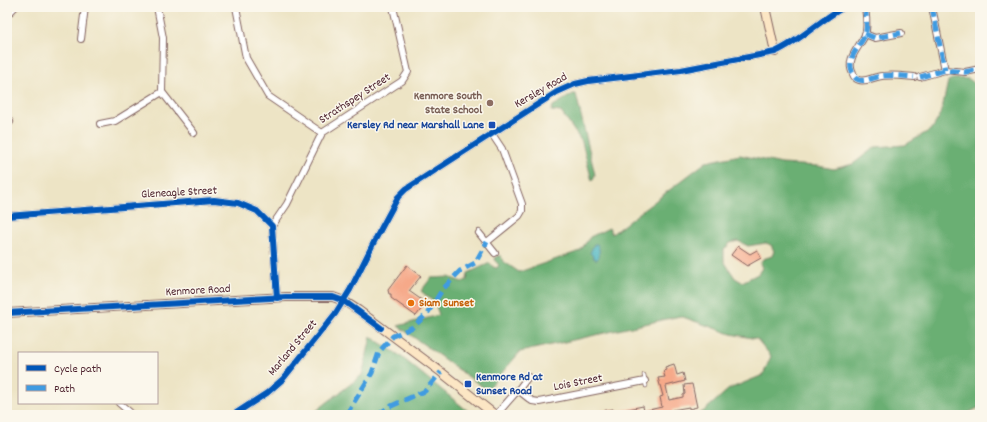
<svg xmlns="http://www.w3.org/2000/svg" width="987" height="422" viewBox="0 0 987 422" font-family="Dekko,sans-serif">
<style>
.forest{fill:#6aaf73;stroke:#5a674f;fill-rule:evenodd}
.water{fill:#45b4c0;stroke:#486a76}
.building{fill:#f6a989}
.lines{fill:none;stroke-linecap:round;stroke-linejoin:round}
.lane-casing{stroke:#836461;stroke-width:4.5}
.street-casing{stroke:#836461;stroke-width:8}
.secondary-casing{stroke:#836461;stroke-width:10}
.lane{stroke:#fff;stroke-width:3}
.street{stroke:#fff;stroke-width:6}
.secondary{stroke:#fce6c4;stroke-width:8}
.quiet{stroke:#409be1;stroke-width:5;stroke-dasharray:10 5;stroke-linecap:butt}
.cycleway-casing{stroke:#fbf7ec;stroke-width:8}
.cycleway{stroke:#0057b8;stroke-width:6}
.education-dot{fill:#8d6e63;stroke:#fbf7ec;stroke-width:1.5}
.transit-dot{fill:#1a4fb4;stroke:#fbf7ec;stroke-width:1.5}
.food-dot{fill:#e8710a;stroke:#fbf7ec;stroke-width:1.5}
.labels{text-anchor:middle;dominant-baseline:central;stroke-width:3;stroke-linejoin:round;paint-order:stroke}
.street-label{font-size:12px;fill:#4a1f2b;stroke:#fbf7ec}
.education-label{font-size:12px;font-weight:bold;fill:#785e54;stroke:#fbf7ec;text-anchor:end}
.transit-label{font-size:12px;font-weight:bold;fill:#164399;stroke:#fbf7ec;text-anchor:end}
.food-label{font-size:12px;font-weight:bold;fill:#c56008;stroke:#fbf7ec;text-anchor:start}
</style>
<rect width="100%" height="100%" fill="#fbf7ec"/>
<filter id="ink" filterUnits="userSpaceOnUse"><feTurbulence type="fractalNoise" baseFrequency=".025" numOctaves="2"/><feDisplacementMap in="SourceGraphic" scale="8" xChannelSelector="R" yChannelSelector="G"/><feConvolveMatrix kernelMatrix="1 2 1 2 8 2 1 2 1" color-interpolation-filters="sRGB"/></filter>
<filter id="wash" filterUnits="userSpaceOnUse"><feTurbulence type="fractalNoise" baseFrequency=".012" numOctaves="4" result="noise"/><feDisplacementMap in="SourceGraphic" scale="16" xChannelSelector="R" yChannelSelector="G"/><feGaussianBlur stdDeviation="0.9" result="paint"/><feColorMatrix in="noise" values="0 0 0 0 0 0 0 0 0 0 0 0 0 0 0 0 0 1.4 0 .05"/><feComposite in="paint" operator="in"/></filter>
<g filter="url(#wash)">
<rect width="100%" height="100%" fill="#ede4c5"/>
<g class="forest">
<path d="M952,79C972,78 969,77 980,91V407L964,415H697L704,411L729,389L763,375L771,356L757,339L731,334L680,316L520,352L487,390L398,326L439,315L435,303L421,291L431,278L449,277L462,282L467,280L468,273L490,263L493,267L497,268L499,265L496,262L495,258L497,256H501L503,261L519,272L580,251L590,237L609,228L612,234L706,162L740,155L782,164L818,166L834,169L853,164L875,147L905,145L932,129L941,114L948,81ZM738,241L748,246L766,243L771,245L774,251L772,256L763,259L760,263L762,268L758,274L742,282L735,278L724,261V250L730,243Z"/>
<path d="M573,94H576L595,175L592,181L582,142L561,112L551,111L553,106Z"/>
<path d="M371,337L399,355L469,412L452,415H311L362,375Z"/>
</g>
<path class="water" d="M594,244H597C601,250 599,254 597,260L592,257L593,256L590,253Z"/>
<g id="blocks">
<g class="building">
<path d="M738,246L750,254L757,250L761,258L747,266L731,255Z"/>
<path d="M407,265L421,276L409,291L426,303L416,316L391,298V294H389L388,290Z"/>
<path d="M674,364L677,375L683,373L685,381L666,386L669,400L683,397V395L685,394L684,385L692,384L697,407L689,409V407L672,410L673,415H595V412L613,409L614,412L643,406L644,411L662,407L660,397L663,396L658,378L665,377L663,371L666,370L665,367Z"/>
</g>
</g>
</g>
<g filter="url(#ink)">
<use href="#blocks" fill-opacity="0" stroke="#836461" stroke-width="1"/>
<g class="lines">
<g class="lane-casing">
<path id="lane" d="M644,375L646,386"/>
</g>
<g class="street-casing">
<g id="street">
<path d="M236,7L246,58L268,96L322,133"/>
<path d="M865,7C866,15 868,27 865,35C859,48 845,59 853,74C854,77 856,79 859,80C865,82 872,78 877,77C889,74 902,76 914,77"/>
<path d="M932,7L945,70"/>
<path d="M7,15L15,7"/>
<path d="M865,34L875,38L901,33"/>
<path d="M81,39L85,7"/>
<path d="M920,77L945,70L965,72L980,69"/>
<path d="M162,92L194,133"/>
<path d="M7,118L10,122"/>
<path d="M100,124L115,121L162,92L163,38L157,7"/>
<path d="M7,216L214,200L238,203L257,211L272,226L277,298"/>
<path d="M272,226L287,204L322,133L402,81L408,72L393,7"/>
<path d="M479,233L495,253"/>
<path d="M487,242L519,216L522,211V204L502,149L492,134"/>
<path d="M518,390L532,401L539,402L645,381"/>
<path d="M119,403L133,415"/>
<path d="M7,414V415"/>
<path d="M233,415L267,393L283,379L335,314L350,290L376,238L398,197L406,189L557,92L575,84L588,81L681,70L775,52C800,41 820,20 844,7"/>
<path d="M496,415L518,390L528,377"/>
</g>
</g>
<g class="secondary-casing">
<g id="secondary">
<path d="M765,7L775,52"/>
<path d="M7,313L286,297H333L344,301L358,310L441,372L495,415"/>
</g>
</g>
<use href="#lane" class="lane"/>
<use href="#street" class="street"/>
<use href="#secondary" class="secondary"/>
<g class="quiet">
<path d="M865,7C866,15 868,27 865,35C859,48 845,59 853,74C854,77 856,79 859,80C865,82 872,78 877,77C889,74 902,76 914,77"/>
<path d="M932,7L945,70"/>
<path d="M865,34L875,38L901,33"/>
<path d="M920,77L945,70L965,72L980,69"/>
<path d="M346,415L372,373L379,352L393,336L413,327L427,314L442,290L460,271L475,263L487,242"/>
<path d="M378,415L389,407L425,391L441,372"/>
</g>
<g class="cycleway-casing">
<g id="cycleway">
<path d="M7,216L214,200L238,203L257,211L272,226L277,298"/>
<path d="M7,313L286,297H333L344,301L381,328"/>
<path d="M233,415L267,393L283,379L335,314L350,290L376,238L398,197L406,189L557,92L575,84L588,81L681,70L775,52C800,41 820,20 844,7"/>
</g>
</g>
<use href="#cycleway" class="cycleway"/>
</g>
</g>
<circle class="education-dot" cx="490" cy="103" r="4"/>
<g class="transit-dot">
<rect x="488" y="121" width="8" height="8" rx="2"/>
<rect x="464" y="380" width="8" height="8" rx="2"/>
</g>
<circle class="food-dot" cx="411" cy="303" r="4"/>
<g class="labels">
<g class="street-label">
<text transform="translate(541 91) rotate(-30)">Kersley Road</text>
<text transform="translate(355 99) rotate(-33)">Strathspey Street</text>
<text transform="translate(179 193) rotate(-3)">Gleneagle Street</text>
<text transform="translate(198 291) rotate(-3)">Kenmore Road</text>
<text transform="translate(293 348) rotate(-50)">Marland Street</text>
<text transform="translate(578 383) rotate(-11)">Lois Street</text>
</g>
<g class="education-label">
<text x="482" y="96">Kenmore South<tspan x="482" dy="14">State School</tspan></text>
</g>
<g class="transit-label">
<text x="484" y="125">Kersley Rd near Marshall Lane</text>
<text x="476" y="377" text-anchor="start">Kenmore Rd at<tspan x="476" dy="14">Sunset Road</tspan></text>
</g>
<g class="food-label">
<text x="419" y="303">Siam Sunset</text>
</g>
</g>
<rect width="987" height="422" fill="none" stroke="#fbf7ec" stroke-width="24"/>
<rect x="18" y="352" width="140" height="52" fill="#fbf7ec" stroke="#b4a19f"/>
<rect x="26" y="365" width="20" height="6" fill="#0057b8" stroke="#b4a19f"/>
<text x="54" y="372" font-size="12" fill="#4a1f2b">Cycle path</text>
<rect x="26" y="385" width="20" height="6" fill="#409be1" stroke="#b4a19f"/>
<text x="54" y="392" font-size="12" fill="#4a1f2b">Path</text>
</svg>
